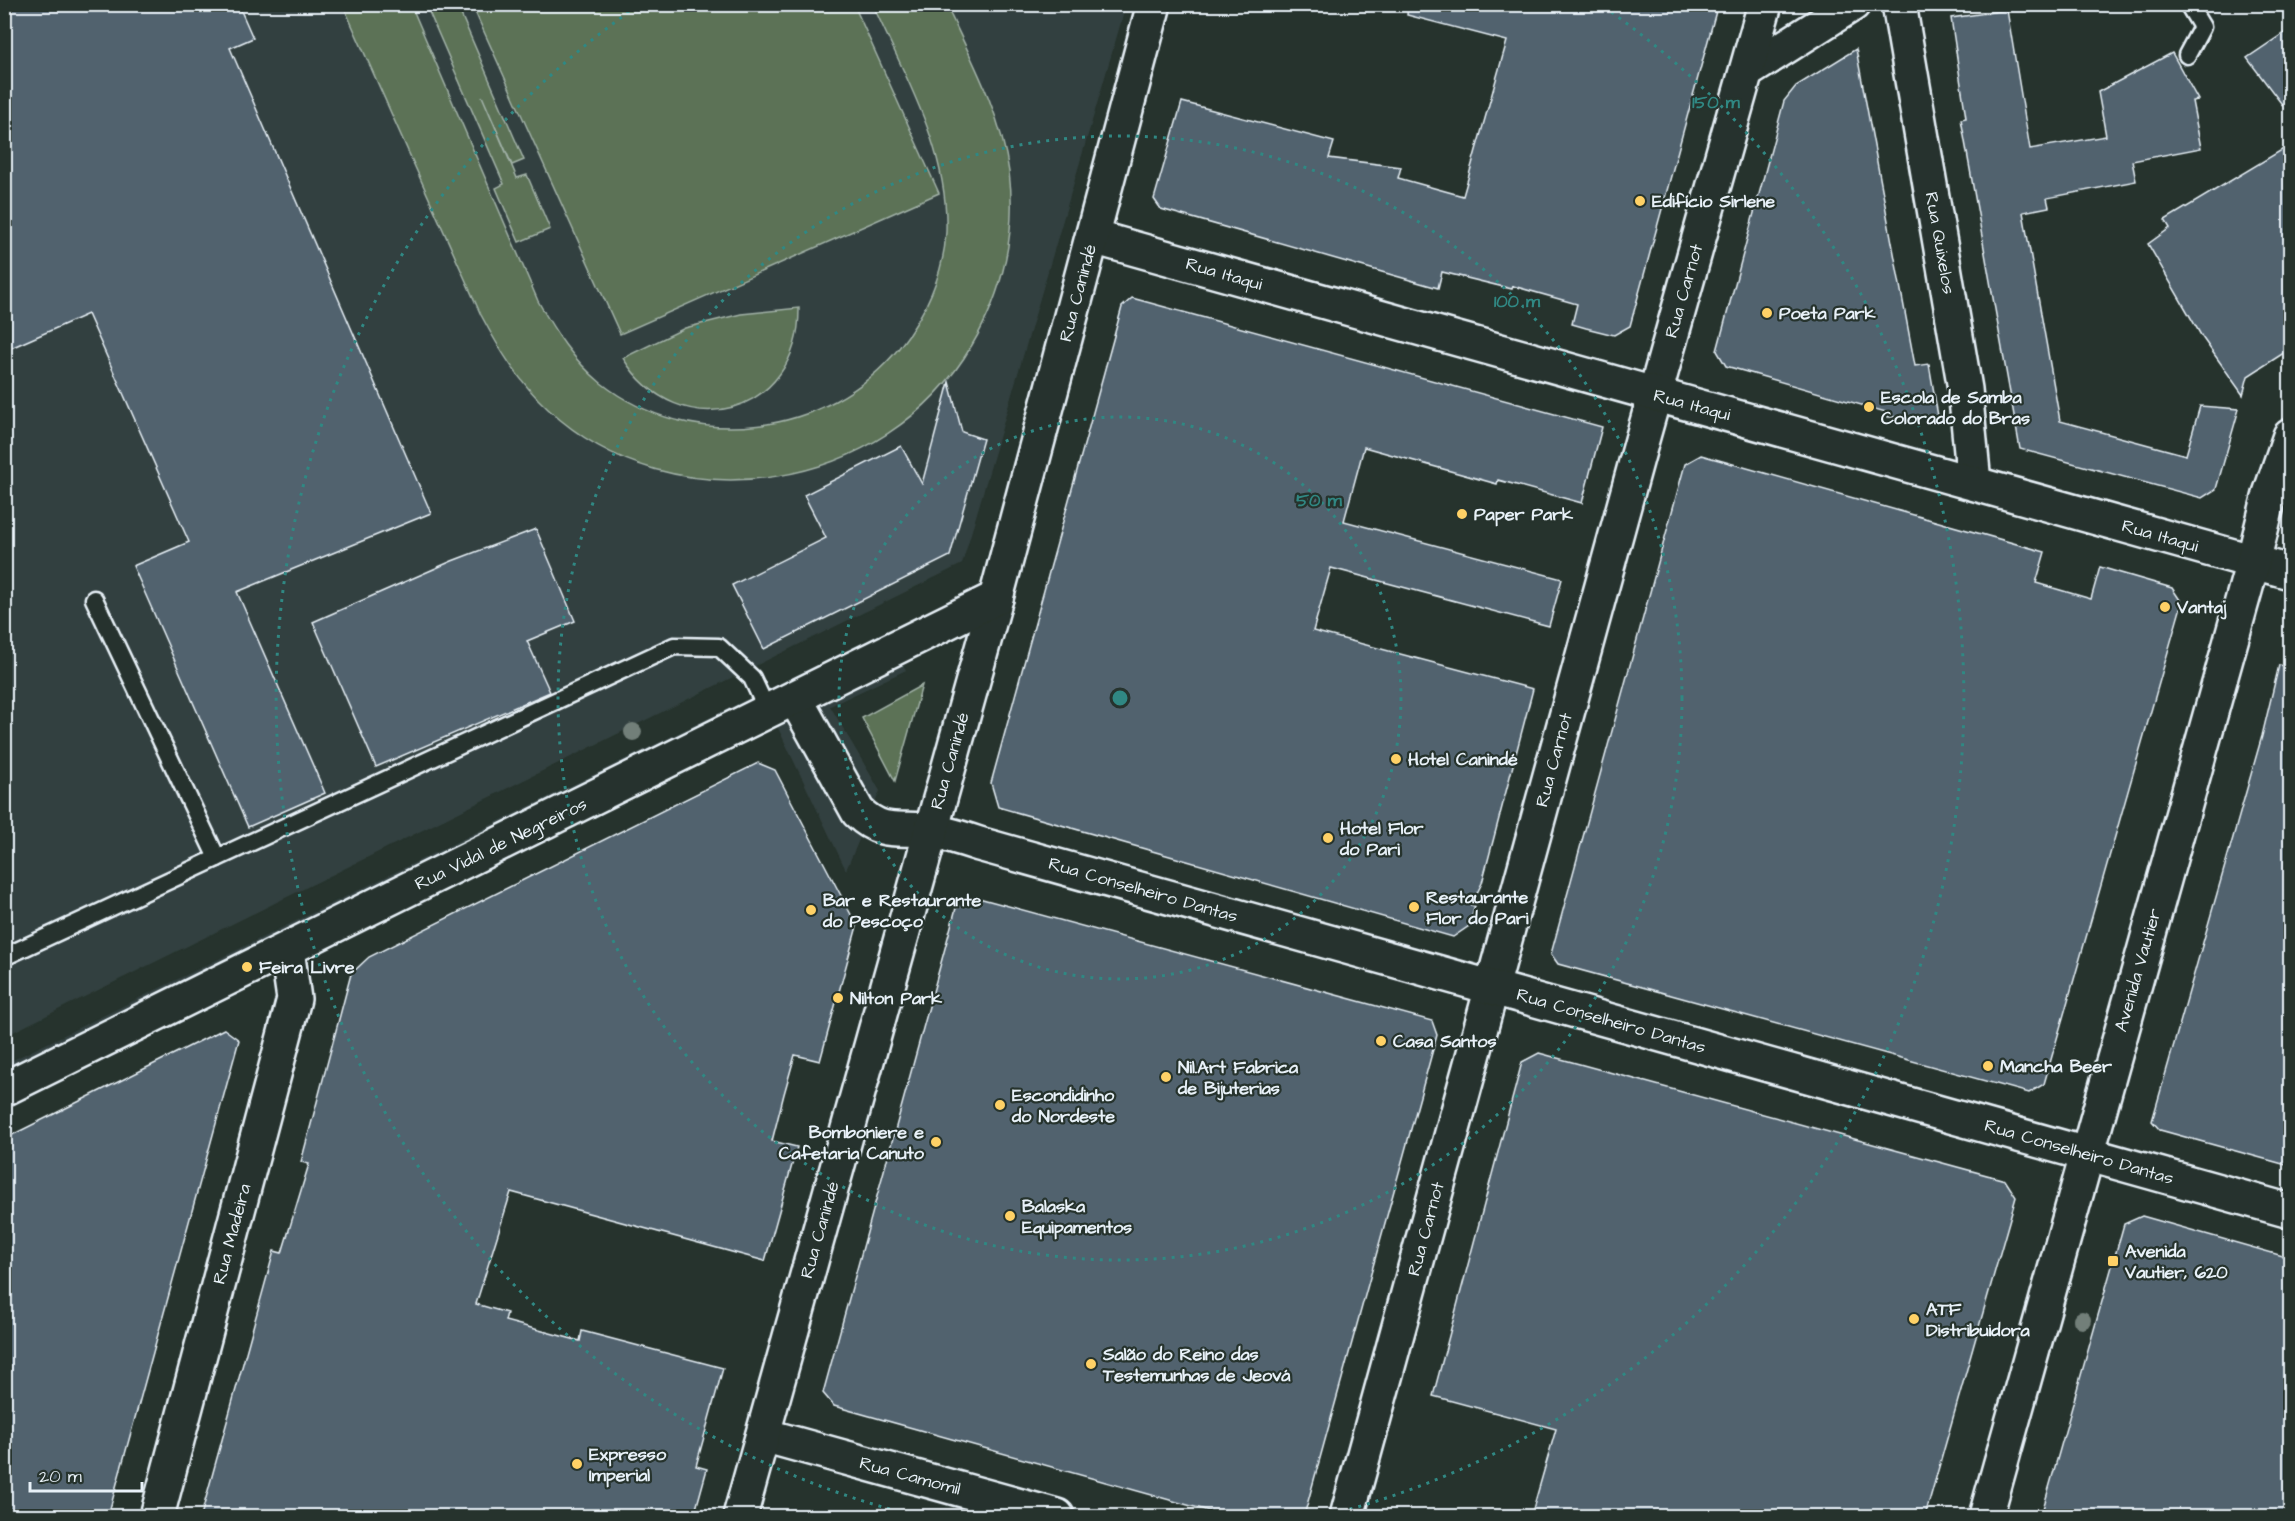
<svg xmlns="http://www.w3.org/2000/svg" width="2295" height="1521" viewBox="0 0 2295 1521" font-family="'Architects Daughter',sans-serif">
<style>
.built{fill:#334140}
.green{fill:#5b7257;stroke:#a2b2a8;stroke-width:1.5}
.building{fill:#51626e;stroke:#e8f1f8;stroke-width:1.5}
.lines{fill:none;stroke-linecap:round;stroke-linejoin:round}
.service-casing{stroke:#e8f1f8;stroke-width:21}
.minor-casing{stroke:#e8f1f8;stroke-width:38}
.tertiary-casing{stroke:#e8f1f8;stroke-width:38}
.secondary-casing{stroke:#e8f1f8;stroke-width:38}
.service{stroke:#26332d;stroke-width:16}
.minor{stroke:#26332d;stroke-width:33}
.tertiary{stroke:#26332d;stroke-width:33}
.secondary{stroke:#26332d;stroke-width:33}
.tree{fill:#727f79}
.ring{fill:none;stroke:#308883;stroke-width:3;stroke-dasharray:3 6}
.poi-dot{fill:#ffd166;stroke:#26332d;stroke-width:2}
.labels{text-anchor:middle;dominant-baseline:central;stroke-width:4.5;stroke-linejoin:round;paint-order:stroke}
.poi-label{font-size:18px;font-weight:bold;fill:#e8f1f8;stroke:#26332d;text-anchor:start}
.street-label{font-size:18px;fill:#e8f1f8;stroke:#26332d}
.centre{fill:#308883;stroke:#26332d;stroke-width:3}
.ring-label{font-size:18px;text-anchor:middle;font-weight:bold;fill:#308883;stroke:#26332d;stroke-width:4.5;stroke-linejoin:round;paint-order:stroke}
</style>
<rect width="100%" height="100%" fill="#26332d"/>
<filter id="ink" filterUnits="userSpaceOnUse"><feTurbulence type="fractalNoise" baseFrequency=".0167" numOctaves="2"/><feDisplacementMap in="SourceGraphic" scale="12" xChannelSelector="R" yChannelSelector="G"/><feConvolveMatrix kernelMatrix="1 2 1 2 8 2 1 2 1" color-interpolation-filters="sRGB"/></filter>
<g filter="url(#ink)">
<g class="built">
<path d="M5,5H1126L962,564L5,1036Z"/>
<path d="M884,632L906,670L830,706L880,791L846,870L777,726L5,1110V1064Z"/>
</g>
<g class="green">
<path d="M343,5H411L538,301C555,332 573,360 601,383C691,454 828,437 899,348C925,315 944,274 946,232C949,150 905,77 873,5H946C971,58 1001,113 1009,172C1017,232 1003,293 972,345C887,492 674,527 548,409C519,382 499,349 481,315Z"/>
<path d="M426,5H457L524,160L512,165L482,96L517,178L527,175L550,229L519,242L496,188L504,184Z"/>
<path d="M472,5H854L939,193L620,334Z"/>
<path d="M799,308C800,416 679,448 623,358L685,328L741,314Z"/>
<path d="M922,685L895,781L862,718Z"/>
</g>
<g class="building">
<path d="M4,4H238L253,38L230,48L431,513L237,592L325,793L248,827L133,566L189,542L88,314L4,351Z"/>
<path d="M1408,4H1718L1630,326L1614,335L1586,328L1572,324L1577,304L1513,286L1512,289L1442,272L1438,288L1161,209L1154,199L1182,102L1334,142L1329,158L1401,167L1398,178L1463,196L1507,41L1407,15Z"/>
<path d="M2007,10L2030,149L2106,136L2098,92L2172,53L2198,100L2192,101L2201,148L2132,161L2136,181L2047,198L2049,207L2023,212L2060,421L2186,455L2200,406L2239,409L2216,489L2202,498L2020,449L1961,119L1966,118L1951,18Z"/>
<path d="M2290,29V115L2247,58Z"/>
<path d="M1856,49L1915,366L1929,364L1938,416L1888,417L1886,412L1726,366L1717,351L1784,101L1796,86Z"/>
<path d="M2290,145V349L2248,376L2243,395L2202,337L2148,244L2170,228L2165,220Z"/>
<path d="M1132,298L1602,427L1582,503L1498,480L1497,484L1364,447L1344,521L1562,579L1549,626L1331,568L1313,631L1533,689L1482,883L1471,905L1475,906L1469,926L1453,937L998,807L991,783L1122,307Z"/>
<path d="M949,382L962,432L983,439L950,556L764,649L732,585L826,538L804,495L901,446L922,484Z"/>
<path d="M1701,455L2045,552L2036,583L2091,599L2100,567L2172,588L2182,603L2044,1084L2029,1093L1558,964L1551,954L1685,464Z"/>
<path d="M536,529L575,621L527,641L550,692L376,767L313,622L452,561Z"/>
<path d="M2279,665L2290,667V1166L2160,1130L2152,1121L2262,736Z"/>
<path d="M758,763L775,770L857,926L820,1061L795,1055L784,1094L772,1141L797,1147L765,1261L511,1192L476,1304L507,1313L505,1321L580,1341L582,1331L723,1368L696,1466L707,1469L694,1516H201L274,1251L282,1253L309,1164L301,1162L351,974L369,957Z"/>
<path d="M975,897L1432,1021L1437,1035L1304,1516H1227L834,1406L823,1393L956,908Z"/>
<path d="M224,1029L239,1040L108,1516H4V1139Z"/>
<path d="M1539,1053L2005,1180L2016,1197L1925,1516H1531L1556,1429L1433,1396L1522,1062Z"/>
<path d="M2142,1216L2290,1258V1516H2041L2124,1224Z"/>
</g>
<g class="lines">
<g class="service-casing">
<g id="service">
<path d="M2187,55L2202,27L2188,4"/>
<path d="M94,599L217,858"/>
<path d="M4,957L674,646L719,647L752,678L768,712"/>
</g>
</g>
<g class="minor-casing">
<g id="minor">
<path d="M1899,4L1965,389L1974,483"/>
<path d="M1749,70L1853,4"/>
<path d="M763,1435L1057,1516"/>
<path d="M157,1516L294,999L287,950"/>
<path d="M1347,1516L1642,440L1765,4"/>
</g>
</g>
<g class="tertiary-casing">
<g id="tertiary">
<path d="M1093,237L2290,572"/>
<path d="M795,698L858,812C885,838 902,825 933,831C949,834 964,839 979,844L2290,1211"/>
<path d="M740,1516L996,598"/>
</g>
</g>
<g class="secondary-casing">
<g id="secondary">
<path d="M4,1089L996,598L1154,4"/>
<path d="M1986,1516L2253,562L2270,494L2290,436"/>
</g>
</g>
<use href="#service" class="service"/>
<use href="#minor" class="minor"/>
<use href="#tertiary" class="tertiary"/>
<use href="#secondary" class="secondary"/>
</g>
<g class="tree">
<circle cx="633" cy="732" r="9"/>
<circle cx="2082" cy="1320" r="9"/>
</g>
</g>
<g class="ring">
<circle cx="1120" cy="698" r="281"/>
<circle cx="1120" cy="698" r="562"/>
<path d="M916 1516A843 843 0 0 1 636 7M1604 7A843 843 0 0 1 1324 1516"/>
</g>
<g class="poi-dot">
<circle cx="1640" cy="201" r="6"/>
<circle cx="1767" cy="313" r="6"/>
<circle cx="1869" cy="407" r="6"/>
<circle cx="1462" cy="514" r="6"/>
<circle cx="2165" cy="607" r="6"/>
<circle cx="1396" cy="759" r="6"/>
<circle cx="1328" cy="838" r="6"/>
<circle cx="1414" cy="907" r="6"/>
<circle cx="811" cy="910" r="6"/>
<circle cx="247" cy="967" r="6"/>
<circle cx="838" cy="998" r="6"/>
<circle cx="1381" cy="1041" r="6"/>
<circle cx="1988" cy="1066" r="6"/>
<circle cx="1166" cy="1077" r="6"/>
<circle cx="1000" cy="1105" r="6"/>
<circle cx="936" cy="1142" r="6"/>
<circle cx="1010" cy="1216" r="6"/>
<rect x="2107" y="1255" width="12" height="12" rx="3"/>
<circle cx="1914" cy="1319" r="6"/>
<circle cx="1091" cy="1364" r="6"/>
<circle cx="577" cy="1464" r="6"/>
</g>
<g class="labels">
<g class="poi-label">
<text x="1652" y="201">Edifício Sirlene</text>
<text x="1779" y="313">Poeta Park</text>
<text x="1881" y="397">Escola de Samba<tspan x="1881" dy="21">Colorado do Bras</tspan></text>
<text x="1474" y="514">Paper Park</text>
<text x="2177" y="607">Vantaj</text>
<text x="1408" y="759">Hotel Canindé</text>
<text x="1340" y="828">Hotel Flor<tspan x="1340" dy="21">do Pari</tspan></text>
<text x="1426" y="897">Restaurante<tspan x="1426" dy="21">Flor do Pari</tspan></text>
<text x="823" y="900">Bar e Restaurante<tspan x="823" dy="21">do Pescoço</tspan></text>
<text x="259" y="967">Feira Livre</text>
<text x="850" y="998">Nilton Park</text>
<text x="1393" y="1041">Casa Santos</text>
<text x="2000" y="1066">Mancha Beer</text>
<text x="1178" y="1067">Nil.Art Fabrica<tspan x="1178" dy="21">de Bijuterias</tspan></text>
<text x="1012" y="1095">Escondidinho<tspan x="1012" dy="21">do Nordeste</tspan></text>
<text x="924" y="1132" text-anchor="end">Bomboniere e<tspan x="924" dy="21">Cafetaria Canuto</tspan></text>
<text x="1022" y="1206">Balaska<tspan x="1022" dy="21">Equipamentos</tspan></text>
<text x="2125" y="1251">Avenida<tspan x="2125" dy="21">Vautier, 620</tspan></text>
<text x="1926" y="1309">ATF<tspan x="1926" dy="21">Distribuidora</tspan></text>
<text x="1103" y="1354">Salão do Reino das<tspan x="1103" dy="21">Testemunhas de Jeová</tspan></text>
<text x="589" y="1454">Expresso<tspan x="589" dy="21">Imperial</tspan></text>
</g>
<g class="street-label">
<text transform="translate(1940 243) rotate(80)">Rua Quixelos</text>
<text transform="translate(1224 274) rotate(16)">Rua Itaqui</text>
<text transform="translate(1684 291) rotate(-74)">Rua Carnot</text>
<text transform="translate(1078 293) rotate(-75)">Rua Canindé</text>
<text transform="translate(1692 405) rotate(15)">Rua Itaqui</text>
<text transform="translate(2160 536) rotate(16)">Rua Itaqui</text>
<text transform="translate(1554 760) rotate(-75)">Rua Carnot</text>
<text transform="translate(950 761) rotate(-74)">Rua Canindé</text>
<text transform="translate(501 844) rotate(-26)">Rua Vidal de Negreiros</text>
<text transform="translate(1143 890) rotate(16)">Rua Conselheiro Dantas</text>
<text transform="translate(2138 970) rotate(-74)">Avenida Vautier</text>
<text transform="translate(1611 1021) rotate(16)">Rua Conselheiro Dantas</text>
<text transform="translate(2079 1152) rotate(16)">Rua Conselheiro Dantas</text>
<text transform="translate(1426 1229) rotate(-75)">Rua Carnot</text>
<text transform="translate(820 1230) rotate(-74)">Rua Canindé</text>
<text transform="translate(232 1234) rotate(-75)">Rua Madeira</text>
<text transform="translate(910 1476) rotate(15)">Rua Camomil</text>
</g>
</g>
<circle cx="1120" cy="698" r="9" class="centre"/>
<g class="ring-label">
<text x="1716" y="108">150 m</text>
<text x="1517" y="307">100 m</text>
<text x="1319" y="506">50 m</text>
</g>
<rect width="2295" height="1521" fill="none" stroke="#26332d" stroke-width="24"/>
<rect x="12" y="12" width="2271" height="1497" fill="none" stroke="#e8f1f8" stroke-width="2" filter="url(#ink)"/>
<path d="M30 1482v9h112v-9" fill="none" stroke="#e8f1f8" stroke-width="3"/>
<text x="39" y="1482" font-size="18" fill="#e8f1f8" stroke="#26332d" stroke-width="4.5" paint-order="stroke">20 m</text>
</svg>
